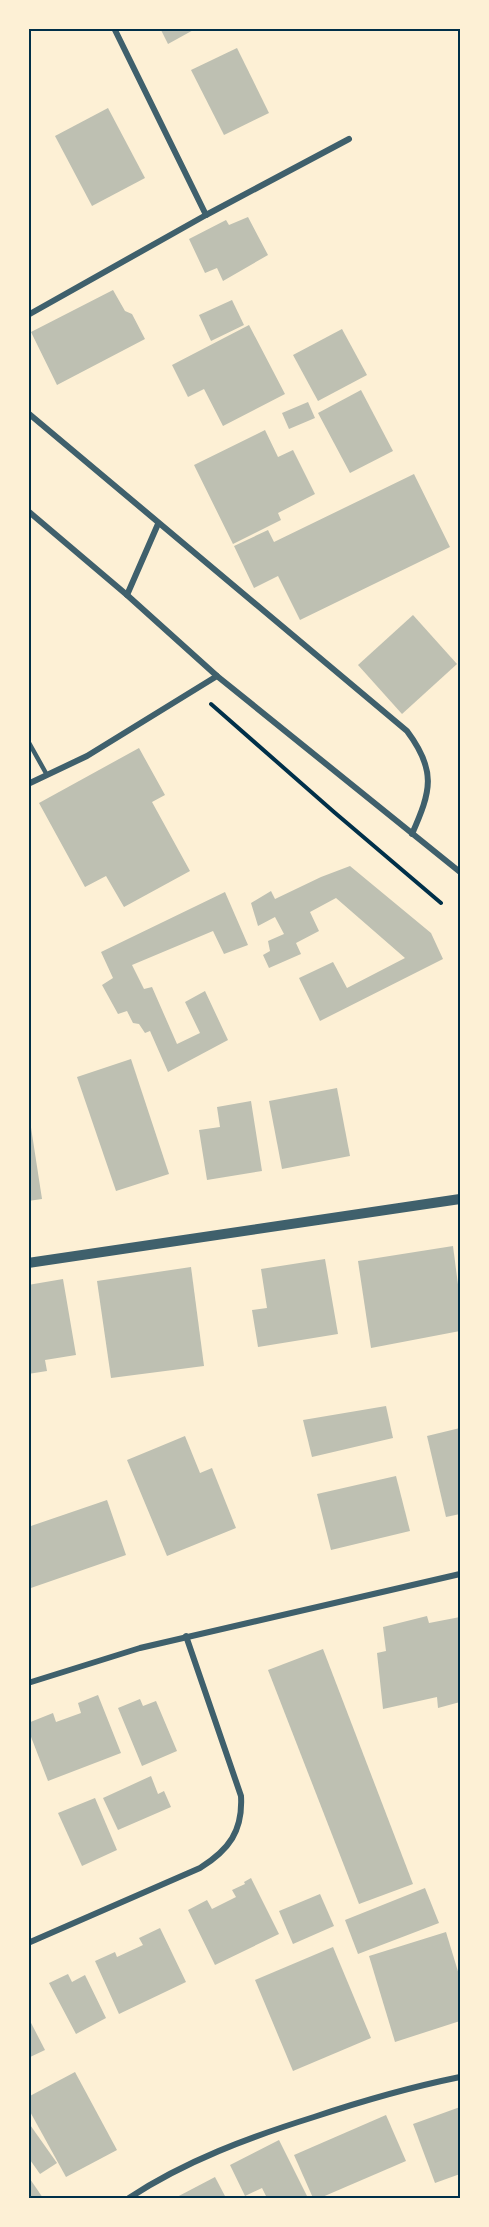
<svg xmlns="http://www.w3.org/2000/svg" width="489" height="2227" viewBox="0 0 489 2227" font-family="'DM Sans',sans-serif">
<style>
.building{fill:#bec0b2}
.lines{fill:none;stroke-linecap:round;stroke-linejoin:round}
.path{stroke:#003049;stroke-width:4}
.service{stroke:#3f606c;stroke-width:4.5}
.minor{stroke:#3f606c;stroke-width:6}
.tertiary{stroke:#3f606c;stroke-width:10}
.neatline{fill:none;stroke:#003049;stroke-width:2}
</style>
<rect width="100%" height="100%" fill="#fdf0d5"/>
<g class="building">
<path d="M160,28H197L168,44Z"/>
<path d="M237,48L269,113L224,135L191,70Z"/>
<path d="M108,108L145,178L92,206L55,136Z"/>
<path d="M248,217L268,255L223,281L217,268L205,273L189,239L226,220L229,225Z"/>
<path d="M113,290L125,311L132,314L145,339L57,385L31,332Z"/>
<path d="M232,300L244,325L211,341L199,315Z"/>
<path d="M249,325L285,394L223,426L204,389L188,397L172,365Z"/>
<path d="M342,329L367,375L318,401L293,355Z"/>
<path d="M361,390L393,451L350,473L318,413Z"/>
<path d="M308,402L315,418L289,429L282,413Z"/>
<path d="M265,430L278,457L293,450L315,494L278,513L281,520L233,544L194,465Z"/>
<path d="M414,474L450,547L300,620L278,576L254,588L234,546L268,530L274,542Z"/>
<path d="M413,615L457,664L402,714L358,665Z"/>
<path d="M139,748L165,795L152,802L190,871L124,907L106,876L85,887L39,803Z"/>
<path d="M350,866L431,933L443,959L320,1021L299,978L333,962L347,988L405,958L336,898L310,912L319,931L296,943L301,954L269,968L263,955L270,951L268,941L284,934L275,917L258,926L251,903L271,891L275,899L321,877Z"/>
<path d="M225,892L248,945L224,954L213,931L132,965L144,989L152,987L177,1044L200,1033L185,1002L205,991L228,1040L168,1072L150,1031L145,1033L139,1024L133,1023L127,1011L118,1014L102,985L113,978L101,952Z"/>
<path d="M131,1059L169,1174L116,1191L77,1077Z"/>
<path d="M337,1088L350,1156L282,1169L269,1101Z"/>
<path d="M251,1101L262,1171L207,1180L199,1130L220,1127L217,1107Z"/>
<path d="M30,1121L42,1199L28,1201V1122Z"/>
<path d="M453,1246L460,1300V1331L371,1348L358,1261Z"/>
<path d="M325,1259L338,1334L258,1347L252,1310L267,1308L261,1269Z"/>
<path d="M191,1267L204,1366L111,1378L97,1281Z"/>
<path d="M63,1279L76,1355L45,1360L47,1371L28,1374V1285Z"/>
<path d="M386,1406L393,1438L312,1457L303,1420Z"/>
<path d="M460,1428V1514L446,1517L427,1436Z"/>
<path d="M185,1436L200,1473L212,1468L236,1528L167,1556L127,1460Z"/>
<path d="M396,1476L410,1531L331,1550L317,1494Z"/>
<path d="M107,1500L126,1555L28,1589V1527Z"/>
<path d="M427,1616L429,1623L460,1617V1702L438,1708L437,1697L383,1709L377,1653L386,1651L383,1627Z"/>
<path d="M323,1649L413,1884L359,1904L268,1670Z"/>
<path d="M98,1695L121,1753L48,1781L28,1729V1723L53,1713L56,1722L81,1713L78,1703Z"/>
<path d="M140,1699L143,1706L156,1701L177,1751L142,1766L118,1708Z"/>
<path d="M151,1776L158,1794L164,1791L171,1807L118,1830L103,1798Z"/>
<path d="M95,1798L117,1850L82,1866L58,1813Z"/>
<path d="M251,1878L279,1934L215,1965L188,1910L207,1900L212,1909L236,1897L232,1890L245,1884L244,1882Z"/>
<path d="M425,1888L439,1923L358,1954L345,1920Z"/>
<path d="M320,1894L334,1926L293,1944L279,1911Z"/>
<path d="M160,1928L186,1982L119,2014L95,1961L115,1952L117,1957L143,1945L139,1938Z"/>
<path d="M446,1932L460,1978V2021L395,2042L369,1956Z"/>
<path d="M333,1947L371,2038L293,2071L255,1980Z"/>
<path d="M68,1974L72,1982L85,1975L106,2018L76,2034L49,1983Z"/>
<path d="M28,2017L45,2050L28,2058Z"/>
<path d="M75,2072L117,2150L66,2177L28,2108V2097Z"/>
<path d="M460,2107V2174L435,2183L413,2124Z"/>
<path d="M386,2115L406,2161L320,2198H313L294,2155Z"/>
<path d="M28,2122L57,2163L40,2174L28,2157Z"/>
<path d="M279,2140L308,2198H267L262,2188L245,2196L230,2165Z"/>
<path d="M28,2176L43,2198H28Z"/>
<path d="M215,2177L226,2198H175Z"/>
</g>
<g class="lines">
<path class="path" d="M211,704L334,812L441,903"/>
<path class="service" d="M28,741L47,775"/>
<g class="minor">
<path d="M114,28L206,215"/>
<path d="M28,315L206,215L349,139"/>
<path d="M28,413L407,731C437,771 431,791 412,834"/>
<path d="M28,511L127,595L217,676L460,872"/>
<path d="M127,595L158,524"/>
<path d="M28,784L87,756L217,676"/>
<path d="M28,1683L140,1648L460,1574"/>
<path d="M28,1943L200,1868C229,1850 243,1831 241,1796L186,1636"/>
<path d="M129,2198C185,2161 250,2137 314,2117C362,2101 411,2087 460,2077"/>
</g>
<path class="tertiary" d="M28,1263L460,1199"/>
</g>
<rect width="489" height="2227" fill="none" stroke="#fdf0d5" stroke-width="60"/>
<rect x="30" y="30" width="429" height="2167" class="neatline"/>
</svg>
